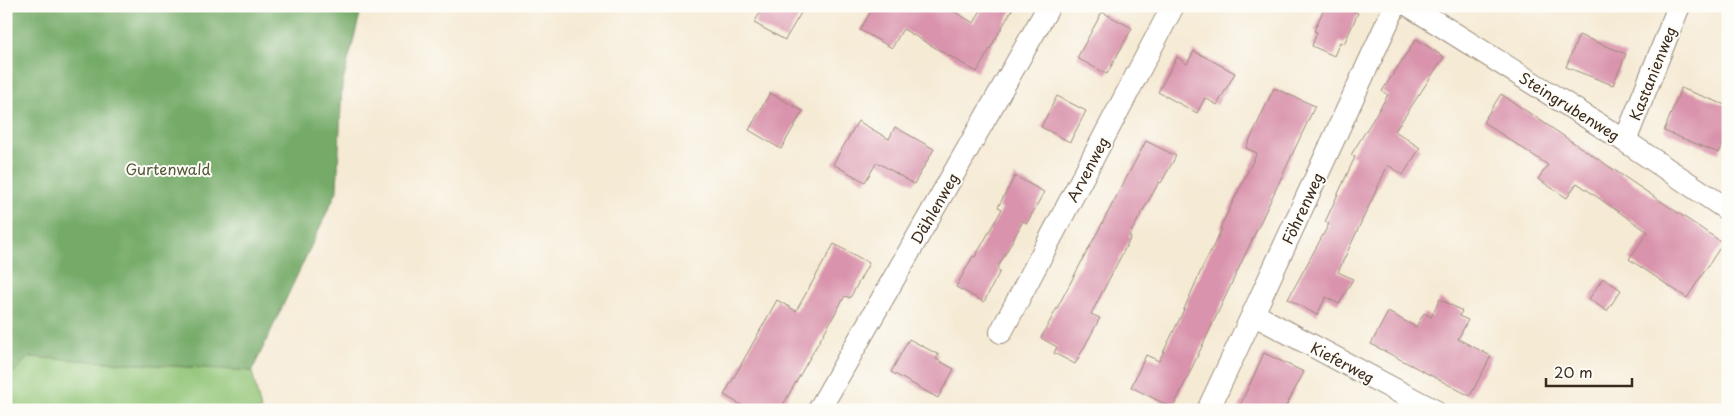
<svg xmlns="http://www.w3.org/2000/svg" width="1734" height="416" viewBox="0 0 1734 416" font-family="'Playpen Sans',sans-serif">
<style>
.green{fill:#91c476;stroke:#66774a}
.forest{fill:#74aa67;stroke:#586a42}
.building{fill:#d993ac}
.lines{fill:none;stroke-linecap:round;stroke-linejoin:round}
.minor-casing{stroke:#988a79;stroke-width:24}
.minor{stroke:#fff;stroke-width:22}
.labels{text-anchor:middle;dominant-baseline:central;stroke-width:4;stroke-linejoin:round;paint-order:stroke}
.street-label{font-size:15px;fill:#3b2a1e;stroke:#fdfcf7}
.park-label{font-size:15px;fill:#555838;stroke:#fdfcf7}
</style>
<rect width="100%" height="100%" fill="#fdfcf7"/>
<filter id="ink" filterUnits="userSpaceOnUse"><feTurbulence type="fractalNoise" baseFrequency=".02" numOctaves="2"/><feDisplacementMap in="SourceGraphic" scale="10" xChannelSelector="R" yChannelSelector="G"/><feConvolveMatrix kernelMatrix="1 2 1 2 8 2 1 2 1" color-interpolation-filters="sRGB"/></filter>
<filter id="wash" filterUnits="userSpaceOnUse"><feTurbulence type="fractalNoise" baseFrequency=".0096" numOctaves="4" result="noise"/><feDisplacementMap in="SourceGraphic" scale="20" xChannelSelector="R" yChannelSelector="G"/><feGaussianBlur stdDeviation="1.12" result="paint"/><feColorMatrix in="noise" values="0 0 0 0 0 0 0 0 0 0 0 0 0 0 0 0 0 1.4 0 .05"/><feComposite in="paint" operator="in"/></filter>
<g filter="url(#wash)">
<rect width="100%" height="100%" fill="#f5ead4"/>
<path class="green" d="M29,357L252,371L261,410H6V380Z"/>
<path class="forest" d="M6,6H362L342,86L337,191L252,371L29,357L6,380Z"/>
<g id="blocks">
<g class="building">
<path d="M764,6H805L785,40L754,23Z"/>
<path d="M864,6H944L974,23L983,6H1014L977,72L903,29L892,48L860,30L871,11Z"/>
<path d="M1325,6H1343L1358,13L1344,44L1340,42L1334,56L1312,46L1317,32L1314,31Z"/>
<path d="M1102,12L1132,28L1107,74L1077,58Z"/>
<path d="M1579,35L1626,54L1613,85L1566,67Z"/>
<path d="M1416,39L1444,57L1395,131L1420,148L1403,175L1388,165L1338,272L1353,279L1339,304L1326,297L1317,315L1288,299L1329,224L1325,222L1355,157L1351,155L1388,95L1382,91Z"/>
<path d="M1194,51L1235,73L1217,105L1205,98L1197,113L1158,92L1177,57L1187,64Z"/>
<path d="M1274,88L1315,106L1173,408L1131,387L1146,355L1159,361L1181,316L1203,266L1222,229L1220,228L1257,153L1246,148Z"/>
<path d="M1681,88L1728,106V132L1719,153L1664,131Z"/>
<path d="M770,93L803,111L781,149L749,130Z"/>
<path d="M1501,94L1723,243L1687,298L1629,259L1648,232L1577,183L1567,198L1538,179L1548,165L1483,122Z"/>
<path d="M1057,96L1086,111L1070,142L1041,127Z"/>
<path d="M858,121L889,139L895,127L934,149L914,184L877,162L865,182L833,164Z"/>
<path d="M1146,141L1176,156L1161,183L1159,182L1129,236L1131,237L1091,314L1100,318L1075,364L1054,353L1057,347L1041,338Z"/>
<path d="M1015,176L1044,192L1027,223L1023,221L997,269L1000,271L984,302L956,287L973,256L975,257L1002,209L998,207Z"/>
<path d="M834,244L869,263L850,298L845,296L780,410H750L724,395L777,300L796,311Z"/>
<path d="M1603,278L1621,290L1607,311L1589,299Z"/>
<path d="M1440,299L1462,311L1459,316L1468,320L1458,339L1491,356L1470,396L1371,344L1388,312L1416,327L1424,313L1431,317Z"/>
<path d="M909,339L939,355L936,359L954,369L938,398L891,372Z"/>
<path d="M1264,353L1304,372L1284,410H1238Z"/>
</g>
</g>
</g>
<g filter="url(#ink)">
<use href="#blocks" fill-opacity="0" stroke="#988a79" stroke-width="1"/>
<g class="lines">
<g class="minor-casing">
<g id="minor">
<path d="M1410,6L1625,141L1728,210"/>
<path d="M1625,141L1679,6"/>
<path d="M1253,314L1433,410"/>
<path d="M1001,332L1173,6"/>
<path d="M819,410L1049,6"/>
<path d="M1208,410L1253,314L1395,6"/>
</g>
</g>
<use href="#minor" class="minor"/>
</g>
</g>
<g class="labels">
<g class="street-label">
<text transform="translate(1652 73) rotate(-68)">Kastanienweg</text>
<text transform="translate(1570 106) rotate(32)">Steingrubenweg</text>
<text transform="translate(1087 169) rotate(-62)">Arvenweg</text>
<text transform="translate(934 208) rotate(-60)">Dählenweg</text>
<text transform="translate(1302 208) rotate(-65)">Föhrenweg</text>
<text transform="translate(1343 362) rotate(28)">Kieferweg</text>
</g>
<g class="park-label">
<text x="168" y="168">Gurtenwald</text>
</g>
</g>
<rect width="1734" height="416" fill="none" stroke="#fdfcf7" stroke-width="25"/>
<path d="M1546 378v8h86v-8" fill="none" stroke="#3b2a1e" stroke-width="2.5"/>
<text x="1554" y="378" font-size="15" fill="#3b2a1e" stroke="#fdfcf7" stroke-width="4" paint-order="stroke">20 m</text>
</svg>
